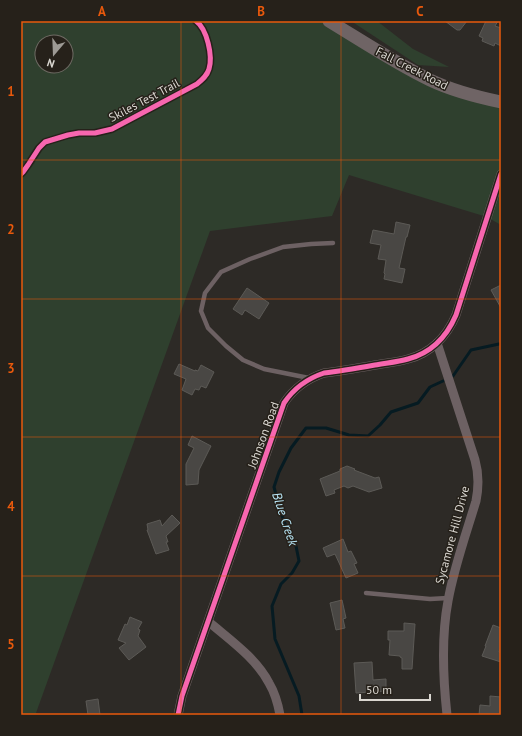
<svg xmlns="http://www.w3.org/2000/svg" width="522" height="736" viewBox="0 0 522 736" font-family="'PT Sans',sans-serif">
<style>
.green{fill:#2f402e;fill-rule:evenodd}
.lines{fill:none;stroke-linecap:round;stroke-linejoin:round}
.stream{stroke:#061b22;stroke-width:3}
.building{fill:#494744;stroke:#5c5a56}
.service{stroke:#6d6163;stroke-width:4.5}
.minor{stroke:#6d6163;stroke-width:9}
.secondary{stroke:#6f6465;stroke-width:13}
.cycleway-casing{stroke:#26211a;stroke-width:8}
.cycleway{stroke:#f766af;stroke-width:5}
.grid{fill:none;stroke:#e8590c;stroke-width:1;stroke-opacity:0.55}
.labels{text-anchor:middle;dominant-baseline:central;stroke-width:3;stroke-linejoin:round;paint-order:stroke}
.street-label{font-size:12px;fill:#dad7d1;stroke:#26211a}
.water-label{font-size:13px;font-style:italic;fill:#b9e7f8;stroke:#26211a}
.neatline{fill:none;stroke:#e8590c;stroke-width:1.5}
.grid-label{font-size:13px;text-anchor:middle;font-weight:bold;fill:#e8590c}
</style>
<rect width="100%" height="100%" fill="#2d2a26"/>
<g class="green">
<path d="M21,21H329L455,90L501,100V225L487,217L349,175L332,216L210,231L36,713L42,715H21ZM42,42H66V66H42Z"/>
<path d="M351,21H377L413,49L449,67L418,65Z"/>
</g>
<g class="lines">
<g class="stream">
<path d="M453,376L471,350L499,344H501"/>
<path d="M302,715L299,696L275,639L272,606L281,584L292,573L299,561L296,546L288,532L280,510L274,487L279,472L291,448L306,428H326L349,435L368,436L380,425L391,412L418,403L430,387L443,381"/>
</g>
</g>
<g class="building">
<path d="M445,21H467L460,30H457Z"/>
<path d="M486,21H498L495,26L501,28V46L495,43L494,46L482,41L483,38L479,36Z"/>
<path d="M396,222L410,225L407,237H406L399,268L405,269L402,283L384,279L385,274L384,273L386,260L378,259L381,245L370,243L373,230L394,234Z"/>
<path d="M501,285V308L491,290Z"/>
<path d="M247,288L269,303L259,319L245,310L242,315L233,309Z"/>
<path d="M179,364L195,371V370L198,371L201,365L214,372L206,388L201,386L199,390L195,389L192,395L182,390L186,379L174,374Z"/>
<path d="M192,436L211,446L199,470L198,484L186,485V464L194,448L188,445Z"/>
<path d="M347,466L355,469L354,470L375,478L379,477L382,488L369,492L353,486L348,488L344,486L334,490L335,493L326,496L320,479L340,471V469Z"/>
<path d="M172,515L180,523L166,536L168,542H166L169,550L156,554L147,530H148L147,524L160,520L162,526Z"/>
<path d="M343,539L348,552L351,551L357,563L354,564L358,573L346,578L335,554L327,557L323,548Z"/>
<path d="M342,600L346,618L343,619L345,628L336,630L330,603Z"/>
<path d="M130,617L142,622L138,629L140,630L138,636L146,647L129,660L119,648L126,643L118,640L125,624L127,625Z"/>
<path d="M404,623L415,624L412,669H402V658L400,657V656L389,655L390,640H388V631H404Z"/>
<path d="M493,625L501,628V647L499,652L501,653V662L482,656L486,646H485Z"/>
<path d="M372,662L373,680L386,679V691L356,693L354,663Z"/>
<path d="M490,696L501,697V715H479L480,705L490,706Z"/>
<path d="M98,699L100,715H88L86,701Z"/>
</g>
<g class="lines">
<g class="service">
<path d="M309,378L264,369L243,360L226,346L208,328L201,311L205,293L221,272L250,259L283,247L311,244L333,243"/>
<path d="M366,593L430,599L448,598"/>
</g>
<g class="minor">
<path d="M437,343L475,460C479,474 479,486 476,501C466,534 454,567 448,601C441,638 443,678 447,715"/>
<path d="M209,622C230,640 256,658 269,683C275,693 278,704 280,715"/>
<path d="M178,715L182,696L284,403C294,388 306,379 324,373C341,371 358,368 375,365C386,363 398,362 408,359C431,353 447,336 456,315L501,174"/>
</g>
<path class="secondary" d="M329,21C362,41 395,63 430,80C453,91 477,97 501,102"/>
<g class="cycleway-casing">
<g id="cycleway">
<path d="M21,174L23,172L28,165L39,148L45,142L68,135L79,133H95L112,129L197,84C202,80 207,76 209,69C213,56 207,29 196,21"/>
<path d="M178,715L182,696L284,403C294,388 306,379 324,373C341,371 358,368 375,365C386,363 398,362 408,359C431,353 447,336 456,315L501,174"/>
</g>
</g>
<use href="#cycleway" class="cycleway"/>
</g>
<path class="grid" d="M181,21V715M341,21V715M21,160H501M21,299H501M21,437H501M21,576H501"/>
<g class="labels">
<g class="street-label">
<text transform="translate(412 68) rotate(27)">Fall Creek Road</text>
<text transform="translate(144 100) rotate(-28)">Skiles Test Trail</text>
<text transform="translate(263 435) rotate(-70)">Johnson Road</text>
<text transform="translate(452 535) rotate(-75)">Sycamore Hill Drive</text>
</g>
<g class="water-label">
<text transform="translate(285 519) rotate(72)">Blue Creek</text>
</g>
</g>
<rect width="522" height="736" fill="none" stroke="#26211a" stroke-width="44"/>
<g transform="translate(54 54) rotate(199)"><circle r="19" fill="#26211a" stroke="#6e6a63"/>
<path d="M0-3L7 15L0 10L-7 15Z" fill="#9d9a95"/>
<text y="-6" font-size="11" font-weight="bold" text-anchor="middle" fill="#dad7d1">N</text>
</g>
<path d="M360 694v6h70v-6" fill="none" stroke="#dad7d1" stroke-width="2"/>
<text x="366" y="694" font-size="12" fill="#dad7d1" stroke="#26211a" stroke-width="3" paint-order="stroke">50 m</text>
<rect x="22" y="22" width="478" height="692" class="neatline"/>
<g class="grid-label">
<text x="102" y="16">A</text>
<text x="261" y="16">B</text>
<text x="420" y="16">C</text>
<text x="11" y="96">1</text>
<text x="11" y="234">2</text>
<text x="11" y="373">3</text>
<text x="11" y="511">4</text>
<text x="11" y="649">5</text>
</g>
</svg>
